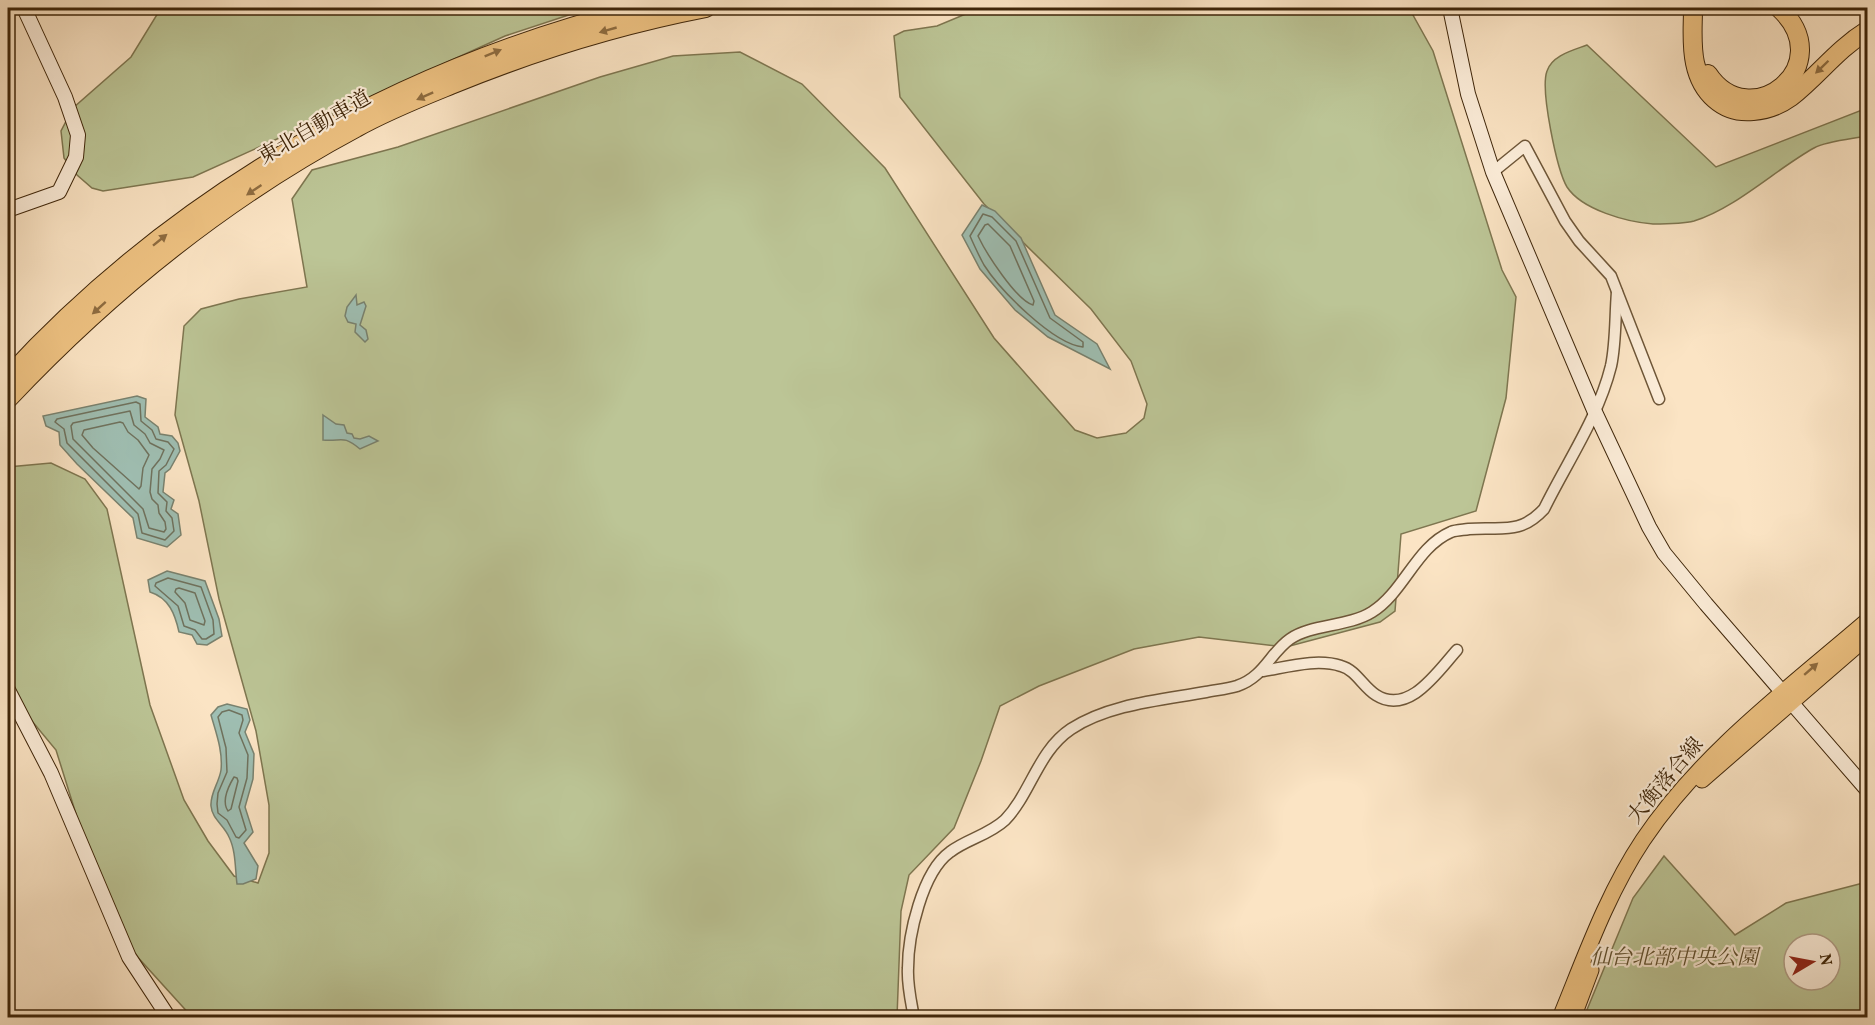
<svg xmlns="http://www.w3.org/2000/svg" width="1875" height="1025" viewBox="0 0 1875 1025" font-family="Vollkorn,'Noto Serif JP',serif">
<style>
.green{fill:#bcc596;stroke:#7e7650;stroke-width:1.5;fill-rule:evenodd}
.water{fill:#9fbfb3;stroke:#79826f;stroke-width:1.5}
.lines{fill:none;stroke-linecap:round;stroke-linejoin:round}
.shore{stroke:#6f725e;stroke-width:1.5}
.street-tunnel{stroke:#d5be9f;stroke-width:10;stroke-dasharray:10 5;stroke-linecap:butt}
.street-casing{stroke:#6e5638;stroke-width:13}
.secondary-casing{stroke:#3f260a;stroke-width:16}
.primary-casing{stroke:#3f260a;stroke-width:17}
.highway-casing{stroke:#3f260a;stroke-width:20}
.street{stroke:#fcedd9;stroke-width:10}
.secondary{stroke:#fcedd9;stroke-width:14}
.primary{stroke:#eec282;stroke-width:15}
.highway{stroke:#eec282;stroke-width:18}
.oneway{fill:#8e6c40}
.labels{text-anchor:middle;dominant-baseline:central;stroke-width:4.5;stroke-linejoin:round;paint-order:stroke}
.street-label{font-size:21px;fill:#3f260a;stroke:#fcedd9}
.park-label{font-size:21px;font-style:italic;fill:#5e4e2d;stroke:#fcedd9}
</style>
<rect width="100%" height="100%" fill="#fbe4c4"/>
<filter id="stains"><feTurbulence type="fractalNoise" baseFrequency=".00333" numOctaves="4"/><feColorMatrix values="0 0 0 0 .2 0 0 0 0 .09 0 0 0 0 .02 0 0 0 .5 -.17"/></filter>
<radialGradient id="worn" r=".72"><stop offset=".6" stop-color="#630" stop-opacity="0"/><stop offset="1" stop-color="#630" stop-opacity=".3"/></radialGradient>
<g class="green">
<path d="M161,8H590L505,36L193,177L103,191L92,188L77,175L64,158L61,131L73,108L131,57Z"/>
<path d="M980,8H1409L1433,51L1502,270L1516,297L1506,398L1476,511L1401,534L1395,611L1380,622L1286,647L1199,637L1134,649L1039,686L1000,706L981,761L954,828L909,875L901,911L897,1017H192L114,931L87,860L76,814L56,750L17,703L8,685V467L51,463L85,479L107,509L150,705L184,800L208,841L234,876L258,883L269,853V805L256,731L219,599L199,501L175,415L184,326L201,309L239,299L307,287L292,199L312,170L398,147L600,77L673,56L740,52L802,84L885,168L994,338L1075,430L1097,438L1126,433L1144,418L1147,404L1131,361L1091,309L984,204L900,97L894,36L904,31L937,26Z"/>
<path d="M1587,45L1716,167L1867,108V136C1852,139 1827,141 1814,148C1776,169 1736,208 1694,221C1683,224 1664,224 1653,224C1627,222 1582,210 1567,187C1557,170 1540,90 1547,71C1552,55 1574,50 1587,45Z"/>
<path d="M1664,856L1735,935L1786,903L1867,882V1017H1584L1633,898ZM1794,944H1830V980H1794Z"/>
</g>
<g class="water">
<path d="M982,205L995,211L1021,238L1055,315L1097,344L1110,369L1048,337L1015,310L980,269L962,235Z"/>
<path d="M356,295L357,305L364,302L366,306L360,325L366,330L368,339L365,342L355,332L356,324L348,322L345,316L347,307Z"/>
<path d="M137,396L146,399L145,417L158,427L160,434L172,436L178,443L180,451L170,469L165,473L163,492L174,500L171,509L178,514L181,535L167,547L137,538L133,518L77,464L60,445L59,432L46,426L43,416Z"/>
<path d="M323,415L336,424L344,425L347,433L352,434L354,438L360,439L369,436L378,441L360,449C342,434 342,442 323,440Z"/>
<path d="M167,571L205,581L219,619L222,636L207,645L197,644L192,635L179,632C175,614 169,598 150,592L148,580Z"/>
<path d="M227,704L247,709L250,720L245,732L254,754L253,779L245,807L253,832L244,843L258,866L256,879L243,884H237C235,869 236,851 229,837C224,825 212,819 211,806C210,793 219,783 221,770C223,751 216,733 211,715L218,707Z"/>
</g>
<g class="lines">
<g class="shore">
<path d="M983,214L992,217L1016,241L1050,318L1083,342V347C1053,344 1000,290 984,265C979,256 974,245 970,236Z"/>
<path d="M988,224L1010,246L1034,301L1033,305C1016,300 986,253 978,236L985,225Z"/>
<path d="M136,402L140,404L141,421L152,430L156,439L168,442L174,449L166,465L159,471L158,493L167,502L166,511L172,518L174,531L165,540L142,533L138,514L67,443L64,429L55,422L57,419Z"/>
<path d="M130,411L134,425L145,434L150,443L164,450L160,459L152,469L150,492L152,499L158,505L159,513L165,522L166,529L164,532L149,528L143,509L73,439L71,426L73,423Z"/>
<path d="M120,422L123,423L128,432L138,440L149,455L143,468L141,486L139,489L93,448L82,435L84,430Z"/>
<path d="M168,578L201,587L213,620L214,634L206,639H202L195,630L184,626L178,606L155,586L156,583Z"/>
<path d="M179,588L195,593L205,621L204,625L190,620L185,603L175,592L176,589Z"/>
<path d="M229,710L242,715L243,720L239,733L248,755L247,778L239,807L246,830L239,838L236,837L227,820L218,813L217,804L218,793L227,772L226,748L218,717L222,712Z"/>
<path d="M234,777L237,778L238,781L231,809L228,811C221,801 228,787 234,777Z"/>
</g>
<path class="street-tunnel" d="M921,8V14"/>
<g class="street-casing">
<g id="street">
<path d="M1493,172L1525,146L1565,221L1579,241L1611,276L1659,399"/>
<path d="M1263,671C1287,667 1317,658 1341,666C1356,670 1363,687 1376,695C1409,716 1438,671 1457,650"/>
<path d="M914,1018C911,1001 907,985 908,968C908,936 922,872 950,852C967,839 989,835 1005,820C1031,793 1038,751 1071,729C1109,704 1162,700 1206,692C1216,690 1227,689 1237,686C1264,677 1270,653 1290,639C1311,624 1348,627 1372,612C1404,592 1416,547 1451,532C1456,530 1463,530 1469,529C1500,526 1519,536 1544,509C1567,462 1598,418 1611,366C1616,343 1615,316 1617,292"/>
</g>
</g>
<g class="secondary-casing">
<g id="secondary">
<path d="M1450,8L1468,94L1493,172L1594,410L1649,527L1664,553L1706,604L1868,791"/>
<path d="M8,210L59,192L76,157L78,135L65,97L24,8"/>
<path d="M8,690L51,773L129,957L169,1018"/>
</g>
</g>
<g class="primary-casing">
<g id="primary">
<path d="M1702,780L1868,636"/>
<path d="M1560,1018C1585,957 1607,894 1643,840C1702,752 1789,688 1868,620"/>
<path d="M1573,1018L1591,970"/>
</g>
</g>
<g class="highway-casing">
<g id="highway">
<path d="M1693,8C1693,26 1691,45 1695,63C1701,92 1722,114 1753,111C1766,110 1780,105 1791,97C1819,75 1836,50 1868,30"/>
<path d="M1708,74C1750,137 1841,65 1779,8"/>
<path d="M8,377C176,194 399,68 640,8"/>
<path d="M8,399C110,291 225,198 356,128C386,111 419,98 451,85C534,51 618,25 706,8"/>
</g>
</g>
<use href="#street" class="street"/>
<use href="#secondary" class="secondary"/>
<use href="#primary" class="primary"/>
<use href="#highway" class="highway"/>
</g>
<defs><path id="oneway-solid" d="M-6-.8H1V-3.2L6.5 0L1 3.2V.8H-6Z" transform="scale(1.5)"/></defs>
<g class="oneway">
<use href="#oneway-solid" transform="translate(608 30) rotate(164)"/>
<use href="#oneway-solid" transform="translate(493 53) rotate(-22)"/>
<use href="#oneway-solid" transform="translate(1822 67) rotate(136)"/>
<use href="#oneway-solid" transform="translate(425 96) rotate(156)"/>
<use href="#oneway-solid" transform="translate(254 190) rotate(146)"/>
<use href="#oneway-solid" transform="translate(160 240) rotate(-39)"/>
<use href="#oneway-solid" transform="translate(99 308) rotate(138)"/>
<use href="#oneway-solid" transform="translate(1811 669) rotate(-41)"/>
</g>
<g class="labels">
<g class="street-label">
<text transform="translate(315 128) rotate(-30)">東北自動車道</text>
<text transform="translate(1666 781) rotate(-50)">大衡落合線</text>
</g>
<g class="park-label">
<text x="1674" y="958">仙台北部中央公園</text>
</g>
</g>
<rect width="1875" height="1025" fill="none" stroke="#fbe4c4" stroke-width="30"/>
<rect x="9" y="9" width="1857" height="1007" fill="none" stroke="#3f260a" stroke-width="3"/>
<rect x="15" y="15" width="1845" height="995" fill="none" stroke="#3f260a" stroke-width="1.5"/>
<g transform="translate(1812 962) rotate(80)"><circle r="28" fill="#fcedd9" stroke="#b09d86" stroke-width="1.5"/>
<path d="M0-4.5L10 22L0 15L-10 22Z" fill="#8f2418"/>
<text y="-9" font-size="16" font-weight="bold" text-anchor="middle" fill="#3f260a">N</text>
</g>
<rect width="100%" height="100%" filter="url(#stains)"/>
<rect width="100%" height="100%" fill="url(#worn)"/>
</svg>
